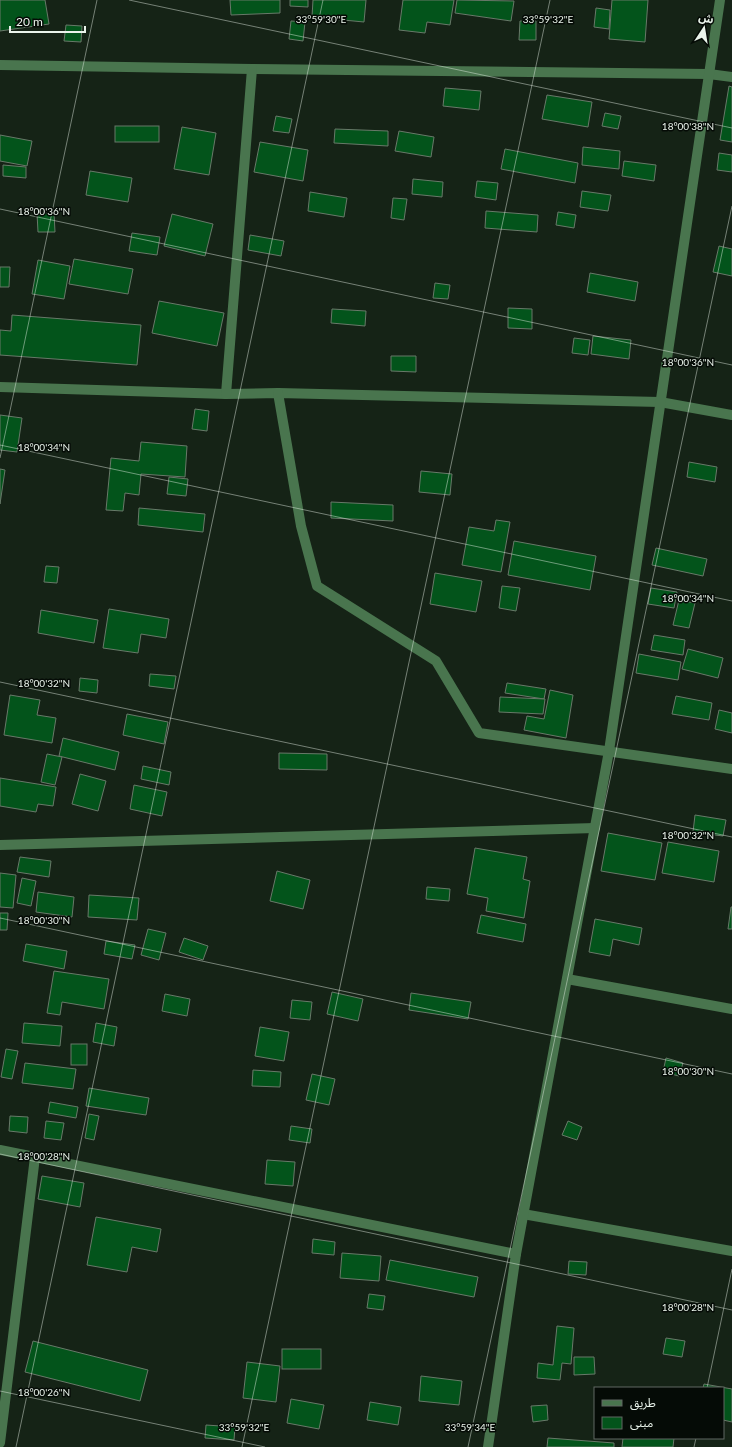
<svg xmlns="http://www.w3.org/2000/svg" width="732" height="1447" viewBox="0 0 732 1447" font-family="Lato,'Noto Sans Arabic',sans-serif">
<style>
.building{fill:#03541b;stroke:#687969}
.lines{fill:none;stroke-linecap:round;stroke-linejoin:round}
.minor{stroke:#49754e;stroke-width:10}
.ticks{fill:none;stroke:#eaf4eb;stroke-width:1;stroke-opacity:0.45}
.ticks-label{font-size:10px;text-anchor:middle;fill:#eaf4eb;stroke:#050b06;stroke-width:3;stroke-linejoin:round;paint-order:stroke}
</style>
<rect width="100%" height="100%" fill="#152316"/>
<g class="building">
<path d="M0,0H45L49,24L0,31Z"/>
<path d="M230,0H280V13L231,15Z"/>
<path d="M290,0H308V7L290,6Z"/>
<path d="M313,0H366L364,22L312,17Z"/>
<path d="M403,0H454L450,25L427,22L425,33L399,30Z"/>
<path d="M457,0L514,1L511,21L455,13Z"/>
<path d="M612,0H648L645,42L609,39Z"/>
<path d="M596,8L610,10L609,29L594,27Z"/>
<path d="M291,21L305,22L303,41L289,39Z"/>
<path d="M520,21H536V40H519Z"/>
<path d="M66,25L82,26L81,42L64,41Z"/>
<path d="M729,86L732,87V142L720,140Z"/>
<path d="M445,88L481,91L479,110L443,106Z"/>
<path d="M547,95L592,102L588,127L542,119Z"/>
<path d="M605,113L621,116L618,129L602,126Z"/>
<path d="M276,116L292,119L289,133L273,131Z"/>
<rect x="115" y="126" width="44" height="16"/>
<path d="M182,127L216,133L209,175L174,169Z"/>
<path d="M335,129L388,131V146L334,143Z"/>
<path d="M399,131L434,137L431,157L395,151Z"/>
<path d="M0,135L32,141L27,166L0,161Z"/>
<path d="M260,142L308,150L303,181L254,172Z"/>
<path d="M583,147L620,151L619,169L582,165Z"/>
<path d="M505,149L578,163L575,183L501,169Z"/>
<path d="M719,153L732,155V172L717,170Z"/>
<path d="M624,161L656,165L654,181L622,176Z"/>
<path d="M3,165L26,167V178L3,176Z"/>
<path d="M90,171L132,178L128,202L86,195Z"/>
<path d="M413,179L443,182L442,197L412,194Z"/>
<path d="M477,181L498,183L496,200L475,197Z"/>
<path d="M582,191L611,195L608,211L580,207Z"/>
<path d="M310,192L347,198L344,217L308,211Z"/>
<path d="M393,198L407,199L404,220L391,218Z"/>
<path d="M486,211L538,215L537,232L485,228Z"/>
<path d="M558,212L576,215L574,228L556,225Z"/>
<path d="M37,213H54L55,232H38Z"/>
<path d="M172,214L213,224L205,256L164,246Z"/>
<path d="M132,233L160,237L157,255L129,251Z"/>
<path d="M250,235L284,241L281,256L248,250Z"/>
<path d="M719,246L732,249V276L713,272Z"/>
<path d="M74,259L133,269L128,294L69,284Z"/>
<path d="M38,260L70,266L64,299L32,294Z"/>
<path d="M0,267H10L9,287H0Z"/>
<path d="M590,273L638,282L635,301L587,292Z"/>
<path d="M435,283L450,285L448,299L433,298Z"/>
<path d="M159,301L224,313L217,346L152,333Z"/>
<path d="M508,308L532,309V329L508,328Z"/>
<path d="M332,309L366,311L365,326L331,323Z"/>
<path d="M12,315L141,325L137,365L0,355V330L11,331Z"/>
<path d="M593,336L631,340L629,359L591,354Z"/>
<path d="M574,338L590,340L588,355L572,353Z"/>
<path d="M391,356H416V372L391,371Z"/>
<path d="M195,409L209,411L207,431L192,429Z"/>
<path d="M0,415L22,418L17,452L0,450Z"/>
<path d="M141,442L187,446L185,477L141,474L139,495L125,493L123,511L106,510L111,458L139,461Z"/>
<path d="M689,462L717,467L715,482L687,477Z"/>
<path d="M0,469L5,470L0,504Z"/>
<path d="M421,471L452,474L450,495L419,492Z"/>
<path d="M169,477L188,479L186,496L167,494Z"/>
<path d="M331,502L393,505V521L331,518Z"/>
<path d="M139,508L205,514L203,532L138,525Z"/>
<path d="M496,520L510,522L501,572L462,565L469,527L494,531Z"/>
<path d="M514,541L596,556L590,590L508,575Z"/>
<path d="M656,548L707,559L703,576L652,565Z"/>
<path d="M46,566L59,567L57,583L44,582Z"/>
<path d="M435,573L482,581L476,612L430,604Z"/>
<path d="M502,586L520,588L516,611L499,608Z"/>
<path d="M651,588L677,592L674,608L648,604Z"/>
<path d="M679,600L695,603L689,628L673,625Z"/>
<path d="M109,609L169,619L166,638L141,634L138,653L103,648Z"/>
<path d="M41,610L98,620L94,643L38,633Z"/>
<path d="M654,635L685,640L683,655L651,650Z"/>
<path d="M688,649L723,658L718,678L682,669Z"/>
<path d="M639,654L681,662L678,680L636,673Z"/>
<path d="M150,674L176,676L174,689L149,686Z"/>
<path d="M80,678L98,680L97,693L79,691Z"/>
<path d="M507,683L546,689L544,699L505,693Z"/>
<path d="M550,690L573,695L566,738L524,730L527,716L544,719Z"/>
<path d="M10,695L40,700L37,715L56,718L52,743L4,735Z"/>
<path d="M676,696L712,703L709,720L672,714Z"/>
<path d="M500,697L545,699L543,714L499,712Z"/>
<path d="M719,710L732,713V733L715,729Z"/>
<path d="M127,714L168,722L164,744L123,735Z"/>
<path d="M63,738L119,752L115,770L59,756Z"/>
<path d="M279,753L327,754V770L279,769Z"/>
<path d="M47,754L62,757L55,785L41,782Z"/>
<path d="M143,766L171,772L169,785L141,779Z"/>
<path d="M80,774L106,781L98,811L72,804Z"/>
<path d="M0,778L56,787L53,806L38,804L36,812L0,806Z"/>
<path d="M134,785L167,792L162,816L130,809Z"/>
<path d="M695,815L726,820L723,836L693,832Z"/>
<path d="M608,833L662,843L655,880L601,871Z"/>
<path d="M668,842L719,851L714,882L662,873Z"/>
<path d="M475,848L527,857L523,879L530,881L524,918L486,911L488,898L467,894Z"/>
<path d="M20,857L51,861L49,877L17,872Z"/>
<path d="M277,871L310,880L303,909L270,901Z"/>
<path d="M0,873L16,875L13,908L0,907Z"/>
<path d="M22,878L36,881L31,906L17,903Z"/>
<path d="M427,887L450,889L449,901L426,899Z"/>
<path d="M38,892L74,897L72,917L36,912Z"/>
<path d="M89,895L139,898L137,920L88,917Z"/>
<path d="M731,907H732V929H728Z"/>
<path d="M0,913H8L7,930H0Z"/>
<path d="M481,915L526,924L523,942L477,933Z"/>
<path d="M595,919L642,928L639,945L613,939L610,956L589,952Z"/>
<path d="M148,929L166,933L159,960L141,955Z"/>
<path d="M184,938L208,946L203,960L179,952Z"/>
<path d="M106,941L135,945L132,959L104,954Z"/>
<path d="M26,944L67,951L64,969L23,961Z"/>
<path d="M54,971L109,979L104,1009L62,1002L60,1015L47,1013Z"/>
<path d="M332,992L363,999L358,1021L327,1014Z"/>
<path d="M411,993L471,1002L468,1019L409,1010Z"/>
<path d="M165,994L190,999L187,1016L162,1011Z"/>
<path d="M292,1000L312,1002L310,1020L290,1018Z"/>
<path d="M24,1023L62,1026L60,1046L22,1043Z"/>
<path d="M96,1023L117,1027L114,1046L93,1042Z"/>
<path d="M260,1027L289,1032L284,1061L255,1056Z"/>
<rect x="71" y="1044" width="16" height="21"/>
<path d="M6,1049L18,1051L12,1079L1,1077Z"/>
<path d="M666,1058L683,1063L679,1076L663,1072Z"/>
<path d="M25,1063L76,1069L73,1089L22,1083Z"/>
<path d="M253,1070L281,1072L280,1087L252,1086Z"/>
<path d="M312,1074L335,1079L329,1105L306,1100Z"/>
<path d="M89,1088L149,1098L146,1115L86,1106Z"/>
<path d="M50,1102L78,1107L76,1118L48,1113Z"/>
<path d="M89,1114L99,1116L94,1140L85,1138Z"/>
<path d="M10,1116L28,1117L27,1133L9,1131Z"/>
<path d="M46,1121L64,1123L61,1140L44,1138Z"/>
<path d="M568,1121L582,1127L577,1140L562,1135Z"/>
<path d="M291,1126L312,1129L310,1143L289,1140Z"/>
<path d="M267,1160L295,1162L293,1186L265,1184Z"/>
<path d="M42,1176L84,1183L80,1207L38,1199Z"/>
<path d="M96,1217L161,1229L157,1252L132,1247L127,1272L87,1265Z"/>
<path d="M313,1239L335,1242L334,1255L312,1253Z"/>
<path d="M342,1253L381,1256L379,1281L340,1278Z"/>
<path d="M390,1260L478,1277L474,1297L386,1280Z"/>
<path d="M569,1261L587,1262L586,1275L568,1274Z"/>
<path d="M369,1294L385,1296L383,1310L367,1308Z"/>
<path d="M557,1326L574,1328L571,1364L562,1363L560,1380L537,1378L538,1363L553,1365Z"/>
<path d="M666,1338L685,1341L682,1357L663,1354Z"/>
<path d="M33,1341L148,1370L140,1401L25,1372Z"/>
<rect x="282" y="1349" width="39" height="20"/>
<path d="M574,1357H594L595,1374L574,1375Z"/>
<path d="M247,1362L280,1366L276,1402L243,1398Z"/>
<path d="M421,1376L462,1381L459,1405L419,1401Z"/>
<path d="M704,1384L732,1389V1422L723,1420V1388H703Z"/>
<path d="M291,1399L324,1405L319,1429L287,1423Z"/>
<path d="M370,1402L401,1407L398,1425L367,1420Z"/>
<path d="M547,1405L548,1420L533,1422L531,1406Z"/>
<path d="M206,1425L235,1427L234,1440L205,1438Z"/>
<path d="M548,1438L614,1443V1447H547Z"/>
<path d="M623,1438H674L673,1447H622Z"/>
</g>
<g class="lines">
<g class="minor">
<path d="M0,65L252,69L709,74L732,77"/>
<path d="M0,387L226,394L278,393L660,402L732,415"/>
<path d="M278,393L301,526L317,586L436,661L479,733L732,769"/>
<path d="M226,394L252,69"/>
<path d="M0,845L595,828"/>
<path d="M567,979L732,1009"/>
<path d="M0,1150L516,1254"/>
<path d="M523,1214L732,1251"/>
<path d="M0,1443L35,1157"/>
<path d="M488,1447L516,1254L609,751L720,0"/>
</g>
</g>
<path class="ticks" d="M129,0L732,128M0,209L732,365M0,445L732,601M0,458L97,0M0,682L732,837M0,918L732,1074M0,1154L732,1310M707,1388L732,1269M0,1391L265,1447M16,1447L323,0M242,1447L550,0M468,1447L732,206M694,1447L696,1438"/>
<g class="ticks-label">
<text x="321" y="23">33°59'30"E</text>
<text x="548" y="23">33°59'32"E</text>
<text x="688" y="130">18°00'38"N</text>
<text x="44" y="215">18°00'36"N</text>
<text x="688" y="366">18°00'36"N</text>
<text x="44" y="451">18°00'34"N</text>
<text x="688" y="602">18°00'34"N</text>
<text x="44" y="687">18°00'32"N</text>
<text x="688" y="839">18°00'32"N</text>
<text x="44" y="924">18°00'30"N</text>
<text x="688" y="1075">18°00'30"N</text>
<text x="44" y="1160">18°00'28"N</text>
<text x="688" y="1311">18°00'28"N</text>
<text x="44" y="1396">18°00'26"N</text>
<text x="244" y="1431">33°59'32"E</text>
<text x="470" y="1431">33°59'34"E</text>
</g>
<rect x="594" y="1387" width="130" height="52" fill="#050b06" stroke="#616862"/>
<rect x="602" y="1400" width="20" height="6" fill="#49754e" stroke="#616862"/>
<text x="630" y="1407" font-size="12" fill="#eaf4eb">طريق</text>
<rect x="602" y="1417" width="20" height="12" fill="#03541b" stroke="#616862"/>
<text x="630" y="1427" font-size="12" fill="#eaf4eb">مبنى</text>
<g transform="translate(704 28) rotate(12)" stroke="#050b06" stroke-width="3" paint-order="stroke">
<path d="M0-3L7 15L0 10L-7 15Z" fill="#eaf4eb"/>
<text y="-6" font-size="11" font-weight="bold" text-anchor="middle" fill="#eaf4eb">ش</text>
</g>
<path d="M10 26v6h75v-6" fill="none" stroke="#eaf4eb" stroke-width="2"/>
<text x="16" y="26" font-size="12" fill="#eaf4eb" stroke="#050b06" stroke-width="3" paint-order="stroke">20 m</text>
</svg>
